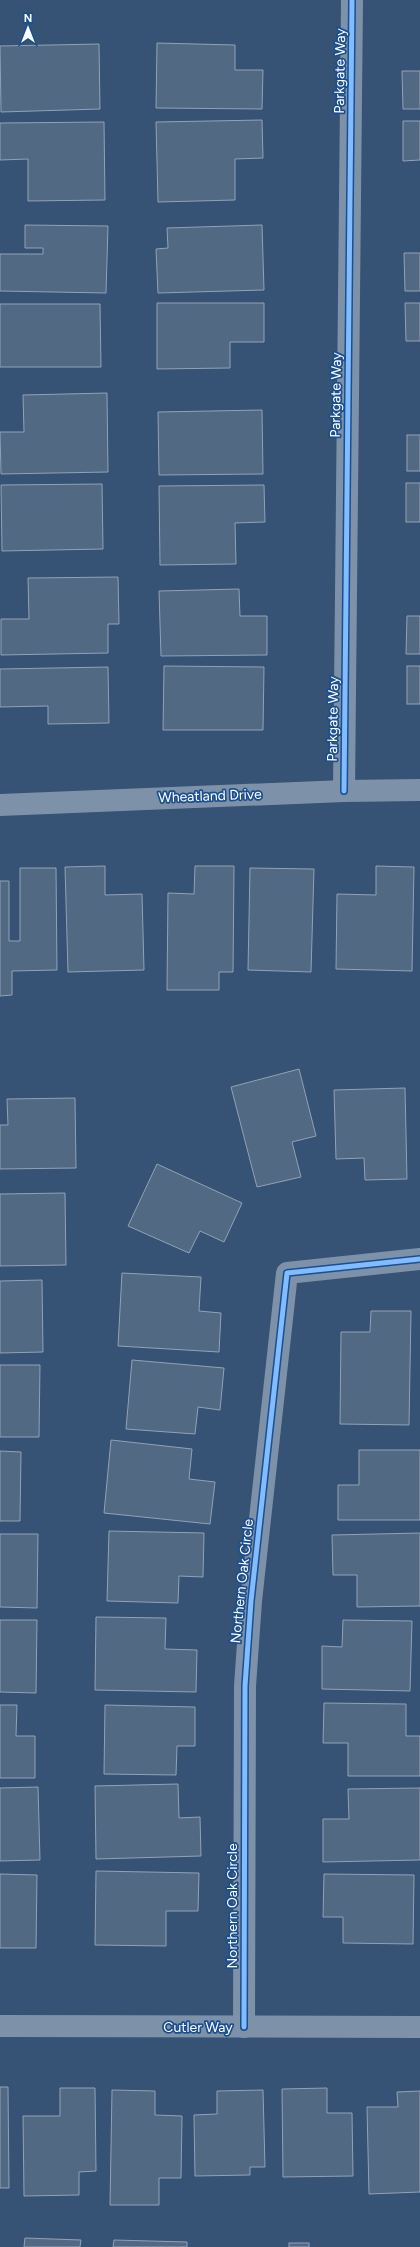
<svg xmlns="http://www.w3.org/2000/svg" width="420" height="2247" viewBox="0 0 420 2247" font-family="Figtree,sans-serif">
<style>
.building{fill:#526984;stroke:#92a2b6}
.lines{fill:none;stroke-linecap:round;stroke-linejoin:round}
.minor{stroke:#7d92a8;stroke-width:22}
.tertiary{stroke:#7d92a8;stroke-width:22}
.cycleway-casing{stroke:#1b4f8f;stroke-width:8}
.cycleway{stroke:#80bcff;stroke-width:5}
.labels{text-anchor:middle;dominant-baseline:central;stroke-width:3.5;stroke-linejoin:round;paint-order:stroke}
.street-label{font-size:14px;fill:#fff;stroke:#1b4f8f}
</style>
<rect width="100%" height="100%" fill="#365274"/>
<g class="building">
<path d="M157,43L235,45V70H263L262,109L156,108Z"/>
<path d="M99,44L100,109L1,112L0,46Z"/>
<path d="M402,71H420V109H403Z"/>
<path d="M262,120L263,158L235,159V200L158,202L156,122Z"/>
<path d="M403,121H420V160L403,161Z"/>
<path d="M104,122L105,200L28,201V159L0,160V123Z"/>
<path d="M25,225L108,226L106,293L0,291V254H43V248H25Z"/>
<path d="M262,225L264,290L158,293L156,249L168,248L167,228Z"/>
<path d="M404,253H420V291H405Z"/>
<path d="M157,303H264V342H230V368L157,369Z"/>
<path d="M405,303H420V341H406Z"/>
<path d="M0,304H100L101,367H0Z"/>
<path d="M107,393L108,472L1,474L0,432H24L23,395Z"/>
<path d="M262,410L263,474L159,475L158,412Z"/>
<rect x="407" y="435" width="13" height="36"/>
<rect x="406" y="483" width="14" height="39"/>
<path d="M102,484L103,549L2,551L1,485Z"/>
<path d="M264,485L265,522L235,523L236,564L160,565L159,486Z"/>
<path d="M118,577L119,624H108V653L1,655V619H29L28,578Z"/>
<path d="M239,589L240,616H267V655L161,656L159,591Z"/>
<path d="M407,616H420V654H406Z"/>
<path d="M164,666L264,667L263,730H163Z"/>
<rect x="407" y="666" width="13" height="38"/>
<path d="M108,667L109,723L48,724V706L0,707V669Z"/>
<path d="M105,866V895L142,894L144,970L68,972L65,867Z"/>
<path d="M195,866H234L233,972H219V990H167L168,893L194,894Z"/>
<path d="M376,866L414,867L412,971L336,969L337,894L376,895Z"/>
<path d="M20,868H56L57,970L12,971V995L0,996V881H9V941H20Z"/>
<path d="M250,868L314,869L311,972L248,970Z"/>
<path d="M299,1069L316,1136L292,1142L301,1177L257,1187L231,1087Z"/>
<path d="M405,1088L407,1179L365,1180L364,1158L336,1159L334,1090Z"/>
<path d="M75,1098L76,1168L0,1169V1125H8L7,1099Z"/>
<path d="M157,1164L242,1203L224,1242L200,1231L189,1253L128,1226Z"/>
<path d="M65,1193L66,1265L0,1266V1194Z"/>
<path d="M122,1273L201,1277L199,1311L221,1313L219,1352L118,1346Z"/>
<path d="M42,1280L43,1352L0,1353V1281Z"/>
<path d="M371,1311H411L409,1425L340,1424L341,1332H370Z"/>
<path d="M132,1360L224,1368L220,1410L198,1407L195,1434L126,1429Z"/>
<path d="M0,1365H40L39,1437H0Z"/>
<path d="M111,1440L192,1449L189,1479L215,1482L210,1524L104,1513Z"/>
<path d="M359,1450H420V1520H338V1485H359Z"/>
<path d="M0,1451L21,1452L20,1521H0Z"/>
<path d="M109,1531L204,1533L203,1577L179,1576L178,1603L107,1601Z"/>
<path d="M420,1533V1606L357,1607V1575H333L332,1535Z"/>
<path d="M0,1534H38L37,1608L0,1607Z"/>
<path d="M96,1617L166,1618L165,1649L197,1650L196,1692L95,1690Z"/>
<path d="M0,1620H37L36,1693L0,1692Z"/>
<path d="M343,1620L412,1621L410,1691L322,1689V1646L342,1647Z"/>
<path d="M324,1703L406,1704V1736H420V1776H348V1743H323Z"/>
<path d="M0,1705H17L16,1736H35V1778H0Z"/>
<path d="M105,1705L195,1707V1746H177L176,1775L104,1774Z"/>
<path d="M178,1784L179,1818L200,1817L201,1856L96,1859L95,1786Z"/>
<path d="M38,1787L40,1860L0,1861V1788Z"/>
<path d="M420,1788V1860L323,1862V1819H349L348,1789Z"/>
<path d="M96,1871L199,1873L198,1911H166V1946L95,1945Z"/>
<path d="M0,1874L37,1875L36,1948H0Z"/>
<path d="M324,1874L414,1875L413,1944L343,1943V1917H323Z"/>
<path d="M0,2087H8L9,2188H0Z"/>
<path d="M60,2088H95L96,2171L79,2172V2195L24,2196L23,2116H60Z"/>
<path d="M327,2088V2113H352L353,2176L283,2177L282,2089Z"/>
<path d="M112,2090L155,2091V2115L182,2116L181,2178H159V2205H110Z"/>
<path d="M263,2090L265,2167H250V2175L195,2176L194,2115L217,2114V2091Z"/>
<path d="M420,2091V2192L369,2194L367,2107H398L397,2092Z"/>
<path d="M25,2238L81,2240L80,2247H24Z"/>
<path d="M114,2240L187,2242V2247H113Z"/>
<rect x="289" y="2243" width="20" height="4"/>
</g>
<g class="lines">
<g class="minor">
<path d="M344,791L352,0"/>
<path d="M0,805L344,791L420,790"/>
<path d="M244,2027L245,1686L251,1601L287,1273L420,1259"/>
</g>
<path class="tertiary" d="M0,2026L420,2027"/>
<g class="cycleway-casing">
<g id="cycleway">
<path d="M344,791L352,0"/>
<path d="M244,2027L245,1686L251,1601L287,1273L420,1259"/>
</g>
</g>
<use href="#cycleway" class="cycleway"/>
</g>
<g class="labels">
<g class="street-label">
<text transform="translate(340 71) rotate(-89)">Parkgate Way</text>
<text transform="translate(336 395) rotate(-89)">Parkgate Way</text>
<text transform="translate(333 719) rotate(-89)">Parkgate Way</text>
<text transform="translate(210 796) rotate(-2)">Wheatland Drive</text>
<text transform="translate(242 1581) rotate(-84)">Northern Oak Circle</text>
<text transform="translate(232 1906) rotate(-90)">Northern Oak Circle</text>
<text x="198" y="2027">Cutler Way</text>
</g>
</g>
<g transform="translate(28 28)" stroke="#1b4f8f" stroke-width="3" paint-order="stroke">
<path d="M0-3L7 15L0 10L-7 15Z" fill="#ffffff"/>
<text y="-6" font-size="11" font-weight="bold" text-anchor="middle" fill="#ffffff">N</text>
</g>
</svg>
